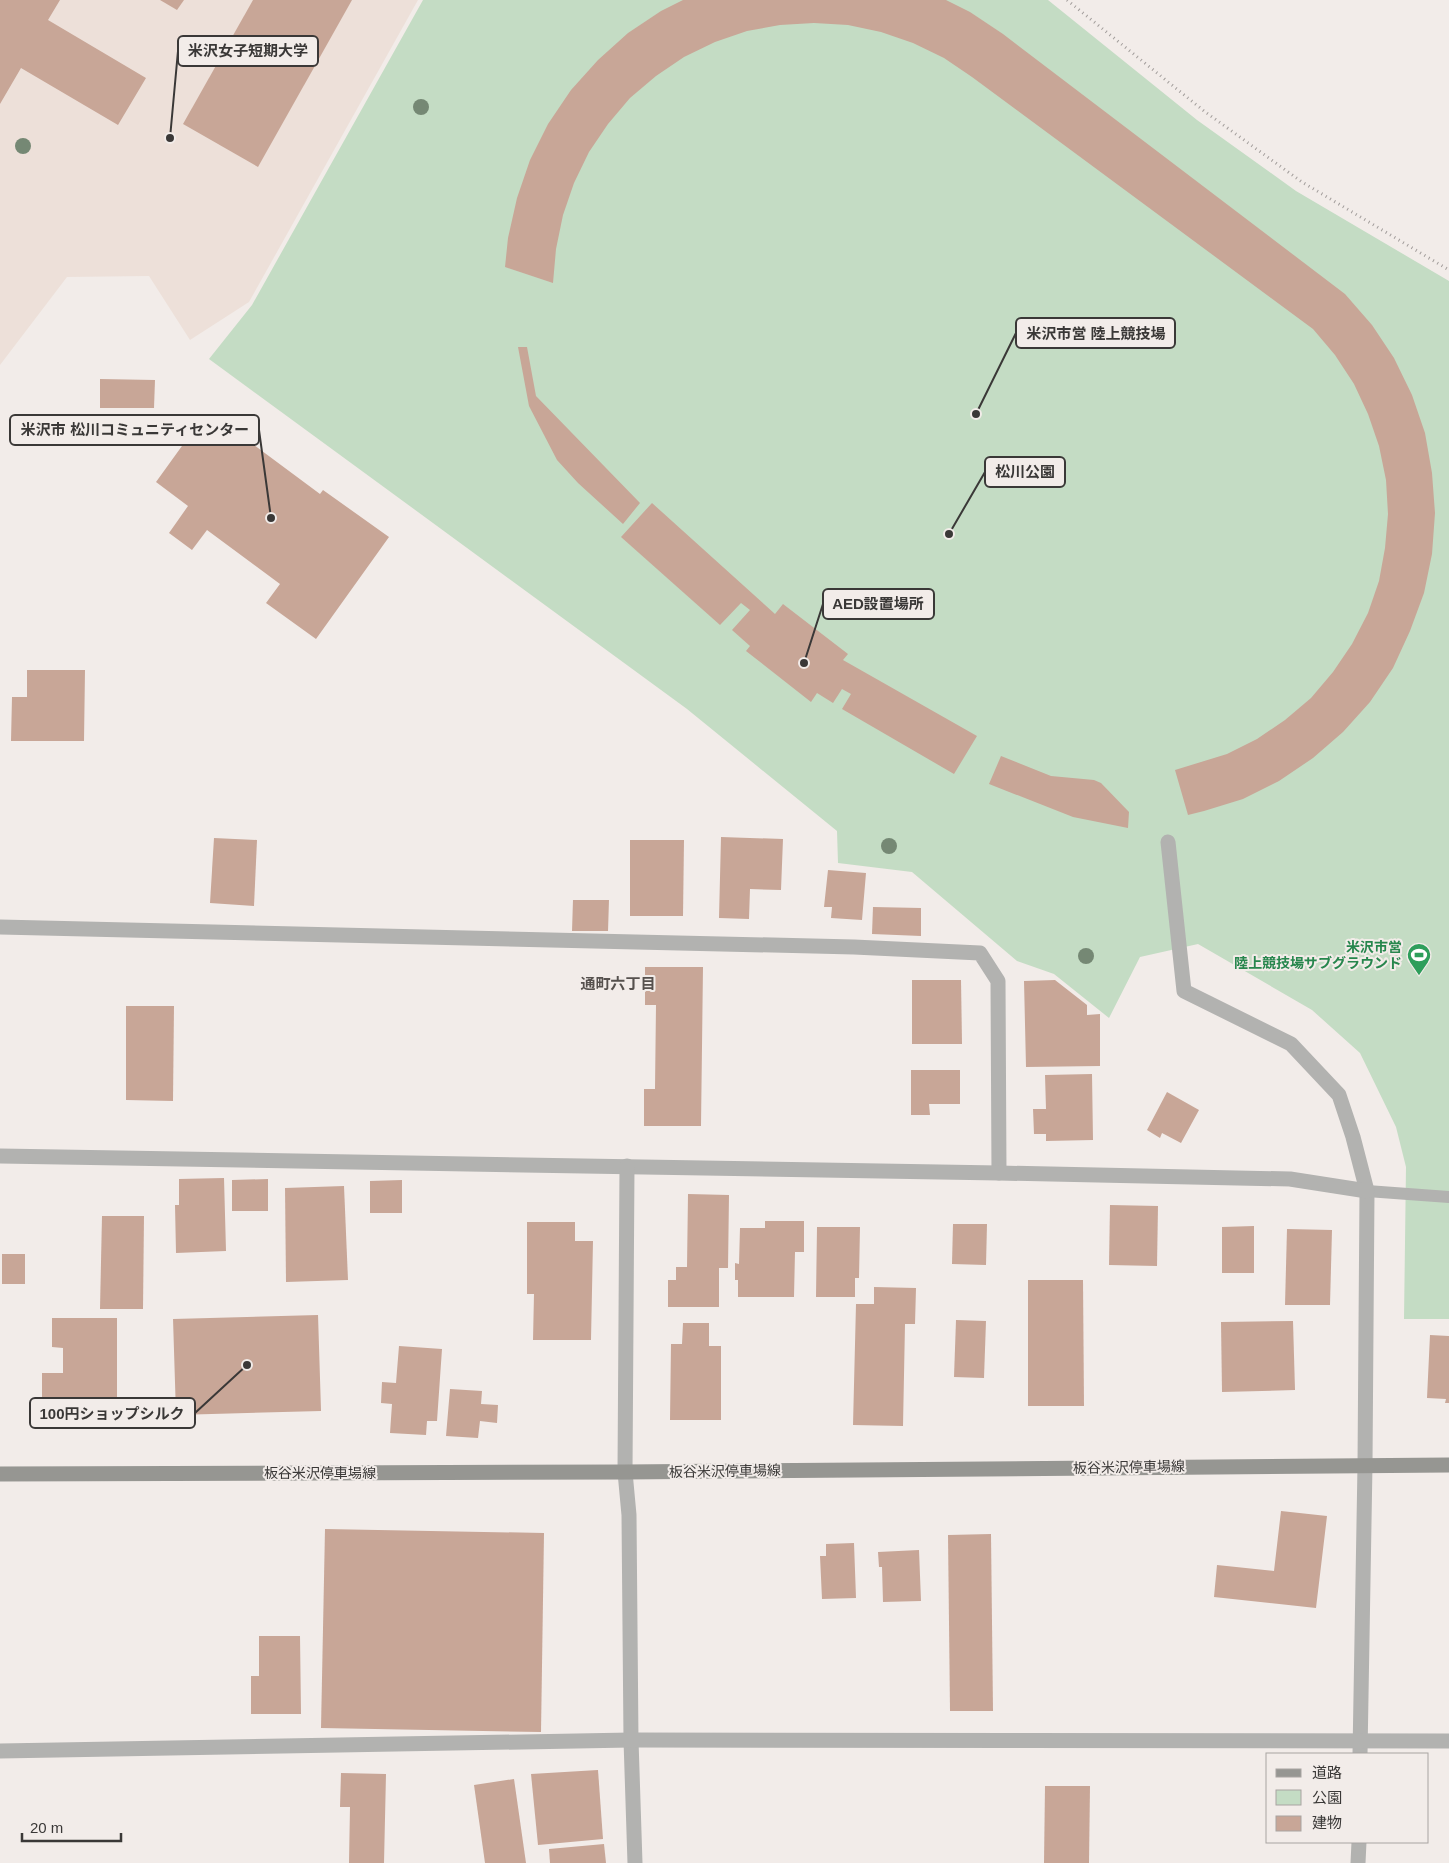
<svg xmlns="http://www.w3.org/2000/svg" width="1449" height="1863" viewBox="0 0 1449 1863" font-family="Helvetica,'Noto Sans JP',sans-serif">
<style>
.built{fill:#ede0d9}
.green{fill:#c4dcc4}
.building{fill:#c8a697}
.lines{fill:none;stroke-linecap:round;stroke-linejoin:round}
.path{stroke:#a29d9b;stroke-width:3;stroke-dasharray:1 4;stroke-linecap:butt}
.service{stroke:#b2b2b0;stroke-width:12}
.minor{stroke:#b2b2b0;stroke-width:15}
.secondary{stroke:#969692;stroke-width:15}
.tree{fill:#758874}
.labels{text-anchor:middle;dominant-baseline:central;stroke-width:4;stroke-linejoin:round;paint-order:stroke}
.leisure-label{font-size:14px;font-weight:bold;fill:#27864d;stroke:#f2ece9;text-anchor:end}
.street-label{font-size:14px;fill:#3a3837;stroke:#f2ece9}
.neighbourhood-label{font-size:15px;font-weight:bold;fill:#56514e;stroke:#f2ece9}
.leader{fill:none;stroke:#3a3837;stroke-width:2}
.callout-dot{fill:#3a3837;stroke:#f2ece9;stroke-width:2}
.callout{fill:#f2ece9;stroke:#3a3837;stroke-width:2}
.callout-label{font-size:15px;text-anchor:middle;font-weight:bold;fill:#3a3837}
</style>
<rect width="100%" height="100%" fill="#f2ece9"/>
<path class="built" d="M0,0H418L249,302L190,340L149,276L67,277L0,365Z"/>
<path class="green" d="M423,0H1048L1197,120L1296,191L1449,281V1319H1404L1406,1167L1396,1127L1360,1053L1312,1010L1198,944L1140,957L1109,1018L1054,974L1017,961L912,872L838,863L837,831L687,709L209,359L252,305Z"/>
<g class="building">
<path d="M0,0H60L48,20L146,78L118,125L21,68L0,104Z"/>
<path d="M160,0H184L177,10Z"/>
<path d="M253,0H352L258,167L183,124Z"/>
<path d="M683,0H946L970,12L1003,34L1345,294L1372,325L1394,358L1412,395L1425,433L1432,473L1435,513L1432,554L1424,593L1410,631L1393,668L1370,702L1343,732L1313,758L1279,781L1243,799L1204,811L1188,815L1175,770L1227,754L1257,739L1285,720L1311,698L1333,672L1352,644L1368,613L1379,581L1385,548L1388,514L1386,480L1379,446L1368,414L1354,384L1335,355L1313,329L972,77L944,58L913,43L881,32L848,25L814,23L780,25L747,31L715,42L684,57L656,76L630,98L608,124L589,152L574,183L563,215L556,249L553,283L505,267L508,238L517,198L530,160L548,124L571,90L598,60L628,33L661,11Z"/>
<path d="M518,347H527L536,396L640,503L623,524L578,483L557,460L529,406Z"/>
<path d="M100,379L155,380L154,408H100Z"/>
<path d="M200,421L232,444L239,434L320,494L323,490L389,537L316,639L266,603L280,584L207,530L192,550L169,533L188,506L156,482Z"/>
<path d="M652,503L775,614L783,604L848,654L843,660L977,736L954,774L842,709L851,694L842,689L833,703L817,693L811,702L746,651L750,646L732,630L750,610L741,603L720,625L621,537Z"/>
<path d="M27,670H85L84,741H11L12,697H27Z"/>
<path d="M1001,756L1051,776L1094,780L1101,783L1129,812L1128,828L1073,817L989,784Z"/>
<path d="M721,837L783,839L781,890L750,889L749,919L719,918Z"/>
<path d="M214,838L257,840L254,906L210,903Z"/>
<path d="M630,840H684L683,916H630Z"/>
<path d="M828,870L866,873L862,920L831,918L832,907H824Z"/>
<path d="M573,900H609L608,931H572Z"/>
<path d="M873,907L921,908V936L872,934Z"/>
<path d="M645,967H703L701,1126H644V1089H655L656,1005H645Z"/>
<path d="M912,980H961L962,1044H912Z"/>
<path d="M1055,980L1087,1005V1015L1100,1014V1066L1026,1067L1024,981Z"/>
<path d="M126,1006H174L173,1101L126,1100Z"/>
<path d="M911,1070H960V1104H929L930,1115H911Z"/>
<path d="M1092,1074L1093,1140L1046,1141V1134H1034L1033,1109H1046L1045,1075Z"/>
<path d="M1167,1092L1199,1110L1181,1143L1162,1133L1160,1138L1147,1130Z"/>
<path d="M224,1178L226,1251L176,1253L175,1205H179V1179Z"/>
<path d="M268,1179V1211H232V1180Z"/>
<path d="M402,1180V1213H370V1181Z"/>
<path d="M344,1186L348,1280L286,1282L285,1188Z"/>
<path d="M688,1194L729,1195L728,1268H719V1307H668V1280H676V1267H687Z"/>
<path d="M1110,1205L1158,1206L1157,1266L1109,1265Z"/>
<path d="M102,1216H144L143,1309H100Z"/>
<path d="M765,1221H804V1252H795L794,1297H738V1280H735V1263L739,1264L740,1228H765Z"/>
<path d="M527,1222H575V1241H593L591,1340H533L534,1294H527Z"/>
<path d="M953,1224H987L986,1265L952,1264Z"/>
<path d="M1254,1226V1273H1222V1227Z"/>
<path d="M817,1227H860L859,1278H855V1297H816Z"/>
<path d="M1287,1229L1332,1230L1330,1305H1285Z"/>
<rect x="2" y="1254" width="23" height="30"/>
<path d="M1028,1280H1083L1084,1406H1028Z"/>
<path d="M874,1287L916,1288L915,1324H905L903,1426L853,1425L856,1304H874Z"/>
<path d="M318,1315L321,1411L176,1415L173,1319Z"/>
<path d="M52,1318H117V1407H42V1373H63V1348L52,1347Z"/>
<path d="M956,1320L986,1321L984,1378L954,1377Z"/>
<path d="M1293,1321L1295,1390L1222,1392L1221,1322Z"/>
<path d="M683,1323H709V1346H721V1420H670L671,1344H682Z"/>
<path d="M1430,1335L1449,1336V1403H1445L1446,1399L1427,1398Z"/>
<path d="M399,1346L442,1349L437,1421H427L426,1435L390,1433L392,1404L381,1403L382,1382L396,1383Z"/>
<path d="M450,1389L482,1391L481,1404L498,1405L497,1423L480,1421L478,1438L446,1436Z"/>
<path d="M1281,1511L1327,1516L1316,1608L1214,1597L1217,1565L1274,1571Z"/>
<path d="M325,1529L544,1533L541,1732L321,1728Z"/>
<path d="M991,1534L993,1711H950L948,1535Z"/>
<path d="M854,1543L856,1598L822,1599L820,1556H826V1544Z"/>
<path d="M919,1550L921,1601L883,1602L882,1567H879L878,1552Z"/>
<path d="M259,1636H300L301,1714H251V1676H259Z"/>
<path d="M598,1770L603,1839L538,1845L531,1774Z"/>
<path d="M341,1773L386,1774L384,1863H349L350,1807H340Z"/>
<path d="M514,1779L526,1863H485L474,1785Z"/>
<path d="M1045,1786H1090L1089,1863H1044Z"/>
<path d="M604,1844L606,1863H550L549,1849Z"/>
</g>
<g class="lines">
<path class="path" d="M1067,0L1204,111L1302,182L1449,270"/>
<path class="service" d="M1367,1191L1449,1197"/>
<g class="minor">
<path d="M1168,842L1184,991L1291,1044L1339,1095L1353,1137L1367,1191L1365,1465L1360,1754"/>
<path d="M0,927L854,947L980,953L998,981L999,1173"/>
<path d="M0,1156L999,1173L1290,1179L1367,1191"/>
<path d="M627,1166L625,1472L629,1515L631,1740L635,1863"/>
<path d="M0,1751L631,1740L1449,1741"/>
<path d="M1358,1863L1359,1842"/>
</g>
<path class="secondary" d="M0,1474L625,1472L1449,1465"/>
</g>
<g class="tree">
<circle cx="421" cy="107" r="8"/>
<circle cx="23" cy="146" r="8"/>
<circle cx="889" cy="846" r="8"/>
<circle cx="1086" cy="956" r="8"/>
</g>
<defs>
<g id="stadium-pin" transform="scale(1.25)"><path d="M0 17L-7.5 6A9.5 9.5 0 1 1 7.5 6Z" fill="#2e9e5b" stroke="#f2ece9"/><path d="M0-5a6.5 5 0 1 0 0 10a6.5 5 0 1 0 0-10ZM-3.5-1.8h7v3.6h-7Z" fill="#fff"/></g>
</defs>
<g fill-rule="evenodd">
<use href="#stadium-pin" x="1419" y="955"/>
</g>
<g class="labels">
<g class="leisure-label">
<text x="1402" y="947">米沢市営<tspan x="1402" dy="16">陸上競技場サブグラウンド</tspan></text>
</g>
<g class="street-label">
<text transform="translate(1129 1467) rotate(-1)">板谷米沢停車場線</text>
<text transform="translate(725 1471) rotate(-1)">板谷米沢停車場線</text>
<text x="320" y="1473">板谷米沢停車場線</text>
</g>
<g class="neighbourhood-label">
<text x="618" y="983">通町六丁目</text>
</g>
</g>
<path class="leader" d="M170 138L178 51M976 414L1016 333M271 518L259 430M949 534L985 472M804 663L823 604M247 1365L195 1413"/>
<g class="callout-dot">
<circle cx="170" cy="138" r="5"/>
<circle cx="976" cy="414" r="5"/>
<circle cx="271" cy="518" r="5"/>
<circle cx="949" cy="534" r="5"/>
<circle cx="804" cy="663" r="5"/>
<circle cx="247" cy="1365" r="5"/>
</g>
<g class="callout">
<rect x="178" y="36" width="140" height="30" rx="5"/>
<rect x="1016" y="318" width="159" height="30" rx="5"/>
<rect x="10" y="415" width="249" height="30" rx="5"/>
<rect x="985" y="457" width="80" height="30" rx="5"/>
<rect x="823" y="589" width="111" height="30" rx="5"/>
<rect x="30" y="1398" width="165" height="30" rx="5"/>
</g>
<g class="callout-label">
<text x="248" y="56">米沢女子短期大学</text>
<text x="1096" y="339">米沢市営 陸上競技場</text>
<text x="135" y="435">米沢市 松川コミュニティセンター</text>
<text x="1025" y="477">松川公園</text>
<text x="878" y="609">AED設置場所</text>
<text x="112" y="1419">100円ショップシルク</text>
</g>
<rect x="1266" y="1753" width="162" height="90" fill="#f2ece9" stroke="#a8a4a2"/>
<rect x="1276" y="1769" width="25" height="8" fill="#969692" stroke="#a8a4a2"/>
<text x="1312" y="1778" font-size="15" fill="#3a3837">道路</text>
<rect x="1276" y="1790" width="25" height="15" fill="#c4dcc4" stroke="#a8a4a2"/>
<text x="1312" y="1803" font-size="15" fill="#3a3837">公園</text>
<rect x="1276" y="1816" width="25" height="15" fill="#c8a697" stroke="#a8a4a2"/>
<text x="1312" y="1828" font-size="15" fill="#3a3837">建物</text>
<path d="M22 1833v8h99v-8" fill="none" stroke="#3a3837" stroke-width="2.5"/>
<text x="30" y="1833" font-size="15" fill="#3a3837" stroke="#f2ece9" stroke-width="4" paint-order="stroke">20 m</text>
</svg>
